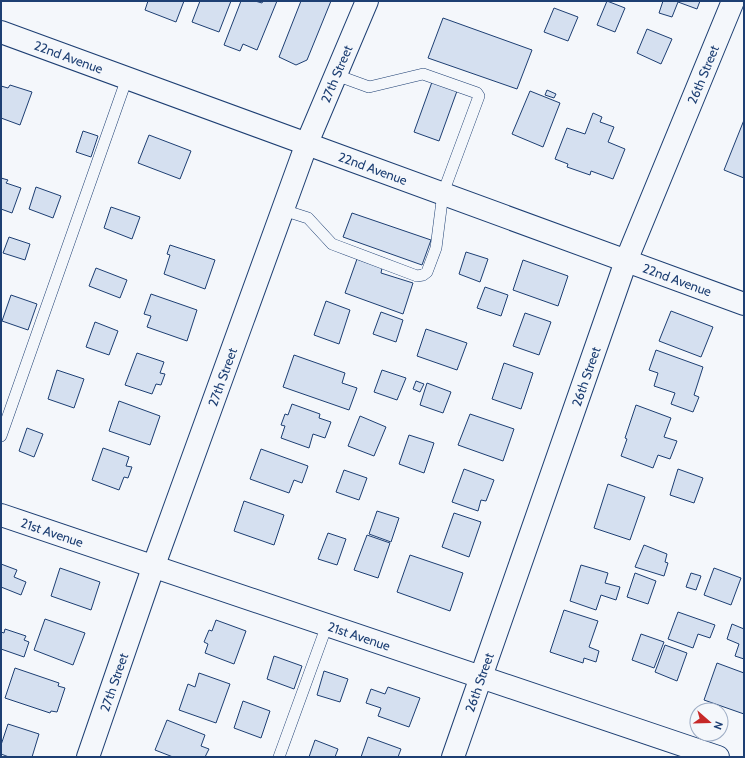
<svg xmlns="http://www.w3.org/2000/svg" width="745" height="758" viewBox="0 0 745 758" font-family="Cabin,sans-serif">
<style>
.building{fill:#d5e0f0;stroke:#1d3f73}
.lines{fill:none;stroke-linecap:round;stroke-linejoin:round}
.service-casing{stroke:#1d3f73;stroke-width:12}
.minor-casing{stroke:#1d3f73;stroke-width:24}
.tertiary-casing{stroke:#1d3f73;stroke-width:24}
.service{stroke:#f4f7fb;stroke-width:11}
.minor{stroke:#f4f7fb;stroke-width:22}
.tertiary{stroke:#f4f7fb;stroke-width:22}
.labels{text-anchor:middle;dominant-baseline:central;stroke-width:3;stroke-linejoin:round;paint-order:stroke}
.street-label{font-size:13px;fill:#1d3f73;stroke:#f4f7fb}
</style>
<rect width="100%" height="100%" fill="#f4f7fb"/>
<g class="building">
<path d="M148,1H184L176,22L145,10Z"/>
<path d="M200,1H231L219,32L192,22Z"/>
<path d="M241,1H255L262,3L263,1H277L257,50L243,44L240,51L224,45Z"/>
<path d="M301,1H331L307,60L296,65L279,57Z"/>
<path d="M607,1L625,8L615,32L597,25Z"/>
<path d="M663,1H700L697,9L678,2L672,17L659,13Z"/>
<path d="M554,8L578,17L568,41L544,32Z"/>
<path d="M443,18L532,50L517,89L428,58Z"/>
<path d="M647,29L672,39L661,64L637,53Z"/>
<path d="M432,82L457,91L439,141L414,132Z"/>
<path d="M10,85L32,92L20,125L1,118V86L8,88Z"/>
<path d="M547,90L556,94L554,98L545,95Z"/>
<path d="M530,91L560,103L543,147L512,134Z"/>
<path d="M593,113L602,117L600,122L614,127L608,142L625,149L613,179L591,171L590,175L567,167L568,164L555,159L567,128L585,134Z"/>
<path d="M744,120V178L724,170Z"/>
<path d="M83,131L98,136L91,157L76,152Z"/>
<path d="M149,135L191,151L180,179L138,163Z"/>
<path d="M1,178L8,180L6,183L21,188L12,213L1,209Z"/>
<path d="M36,187L61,196L53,218L29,209Z"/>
<path d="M111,207L140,217L132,239L104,228Z"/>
<path d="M352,213L431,240L422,265L343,237Z"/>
<path d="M9,237L30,244L25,260L3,253Z"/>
<path d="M170,245L215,260L205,289L164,274L170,255L167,254Z"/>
<path d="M466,252L488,259L480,282L459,274Z"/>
<path d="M357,259L382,268L381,273L413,283L403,314L345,293Z"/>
<path d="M523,260L568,276L558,306L513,290Z"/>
<path d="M96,268L127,280L120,298L89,286Z"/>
<path d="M485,287L508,295L501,316L477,308Z"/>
<path d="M151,294L197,310L187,341L147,327L151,316L144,314Z"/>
<path d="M11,295L37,304L28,330L2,321Z"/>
<path d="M326,301L350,310L339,344L314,335Z"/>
<path d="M671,311L713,327L701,357L659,341Z"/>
<path d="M381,312L403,320L396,342L373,334Z"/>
<path d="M525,313L551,322L539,355L513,346Z"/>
<path d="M95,322L118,331L109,355L86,347Z"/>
<path d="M426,329L467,343L457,370L417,356Z"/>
<path d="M656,350L703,367L694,395L699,397L693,412L671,404L675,393L654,386L658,373L649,370Z"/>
<path d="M137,353L164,362L160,373L165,374L161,385L156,384L152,394L125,385Z"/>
<path d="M294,355L345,373L342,383L357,388L349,410L283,387Z"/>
<path d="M504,363L533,373L521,409L492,399Z"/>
<path d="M57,370L84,379L74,408L48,399Z"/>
<path d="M382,370L406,378L397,400L374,392Z"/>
<path d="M416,381L424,384L420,392L413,389Z"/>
<path d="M427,383L451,392L443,413L420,405Z"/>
<path d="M119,401L160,416L150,445L109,431Z"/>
<path d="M292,404L320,414L319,418L331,422L325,438L313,434L309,448L281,438L285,426L281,425L285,414L288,415Z"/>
<path d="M636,405L671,418L664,437L677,441L670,459L658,455L653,468L621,456L627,439L625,438Z"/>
<path d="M470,414L514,429L503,461L458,445Z"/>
<path d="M360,416L386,427L374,456L348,446Z"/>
<path d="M27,428L43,434L34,457L19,451Z"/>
<path d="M409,435L434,443L424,473L399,464Z"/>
<path d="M103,448L129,457L126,466L132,467L128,478L124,477L119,490L92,480Z"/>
<path d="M261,449L308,466L302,483L294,480L289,493L250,479Z"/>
<path d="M464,469L494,480L486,501L481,500L478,511L452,502Z"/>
<path d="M678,469L703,478L694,503L670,495Z"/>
<path d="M344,470L367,478L359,500L336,492Z"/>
<path d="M608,484L645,497L630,540L594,528Z"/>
<path d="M244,501L284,515L274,545L234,531Z"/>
<path d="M377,511L399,518L391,542L369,534Z"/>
<path d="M454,513L481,522L469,557L442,547Z"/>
<path d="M328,533L346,539L337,565L318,559Z"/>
<path d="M367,535L390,543L378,578L354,570Z"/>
<path d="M644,545L667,554L665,562L668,563L664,576L635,567Z"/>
<path d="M410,555L463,573L450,611L397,592Z"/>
<path d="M1,564L17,570L14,577L26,582L21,595L1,587Z"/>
<path d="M581,565L608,573L605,583L620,587L616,600L601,595L596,610L570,601Z"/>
<path d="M60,568L100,582L91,610L51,596Z"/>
<path d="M714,568L741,578L731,605L704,595Z"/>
<path d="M635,573L656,581L648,604L627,597Z"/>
<path d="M691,573L701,576L696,590L686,587Z"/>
<path d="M564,610L598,621L589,647L599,651L596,662L584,658L583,663L550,652Z"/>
<path d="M678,612L715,625L710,638L698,634L693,648L668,639Z"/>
<path d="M45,619L85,633L73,665L34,650Z"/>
<path d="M216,620L246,631L234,664L205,653L208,644L204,642L209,630L212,631Z"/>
<path d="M732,624L744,629V659L735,656L739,644L727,639Z"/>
<path d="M5,629L26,636L24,640L29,642L24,657L1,649V632L4,633Z"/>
<path d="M641,634L664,642L654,668L632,660Z"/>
<path d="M665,645L687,653L677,681L655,672Z"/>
<path d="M274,656L302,666L294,689L267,679Z"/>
<path d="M717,663L744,673V714L704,700Z"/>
<path d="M15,668L59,683L58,686L65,688L57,712L51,711L50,713L5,698Z"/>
<path d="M324,671L348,679L340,702L317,695Z"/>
<path d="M199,673L230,684L216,723L179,710L188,684L195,687Z"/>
<path d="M388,687L420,698L409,727L378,716L381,708L366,703L371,689L385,694Z"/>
<path d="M243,701L270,711L261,738L234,728Z"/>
<path d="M167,720L205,735L201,746L209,749L205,757H173L155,750Z"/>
<path d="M8,724L39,734L32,757H9L1,754V745Z"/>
<path d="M368,737L401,749L398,757H361Z"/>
<path d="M315,740L338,749L335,757H309Z"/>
</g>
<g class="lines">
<g class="service-casing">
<g id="service">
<path d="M283,210L308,218L332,244L417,276L423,275L427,272L436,248L443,193L479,96L477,93L423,74L369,87L336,75"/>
<path d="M1,436L127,78"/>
<path d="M279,757L327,625"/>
</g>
</g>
<g class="minor-casing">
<g id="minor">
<path id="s1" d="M1,515L718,757"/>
<path id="s2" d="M88,757L154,565L307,143"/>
<path id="s3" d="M453,757L626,261L733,1"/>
</g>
</g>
<g class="tertiary-casing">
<g id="tertiary">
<path id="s4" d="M1,32L744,304"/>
<path id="s5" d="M307,143L367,1"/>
</g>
</g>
<use href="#service" class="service"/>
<use href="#minor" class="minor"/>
<use href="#tertiary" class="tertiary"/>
</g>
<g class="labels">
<g class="street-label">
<text stroke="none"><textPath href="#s4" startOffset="72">22nd Avenue</textPath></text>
<text stroke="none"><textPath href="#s5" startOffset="75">27th Street</textPath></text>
<text stroke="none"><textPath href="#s3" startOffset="727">26th Street</textPath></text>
<text stroke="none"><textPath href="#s4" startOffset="396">22nd Avenue</textPath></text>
<text stroke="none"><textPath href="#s4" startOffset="720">22nd Avenue</textPath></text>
<text stroke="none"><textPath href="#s3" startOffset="403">26th Street</textPath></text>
<text stroke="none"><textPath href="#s2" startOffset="403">27th Street</textPath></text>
<text stroke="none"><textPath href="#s1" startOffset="54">21st Avenue</textPath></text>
<text stroke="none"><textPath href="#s1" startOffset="378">21st Avenue</textPath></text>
<text stroke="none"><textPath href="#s2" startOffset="79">27th Street</textPath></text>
<text stroke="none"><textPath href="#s3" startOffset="79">26th Street</textPath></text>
</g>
</g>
<rect width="745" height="758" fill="none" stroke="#1d3f73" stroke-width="4"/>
<g transform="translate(709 722) rotate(110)"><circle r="19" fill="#f4f7fb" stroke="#9eadc5"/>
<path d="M0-3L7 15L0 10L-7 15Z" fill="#c62828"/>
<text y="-6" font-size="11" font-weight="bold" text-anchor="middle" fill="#1d3f73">N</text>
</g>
</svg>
